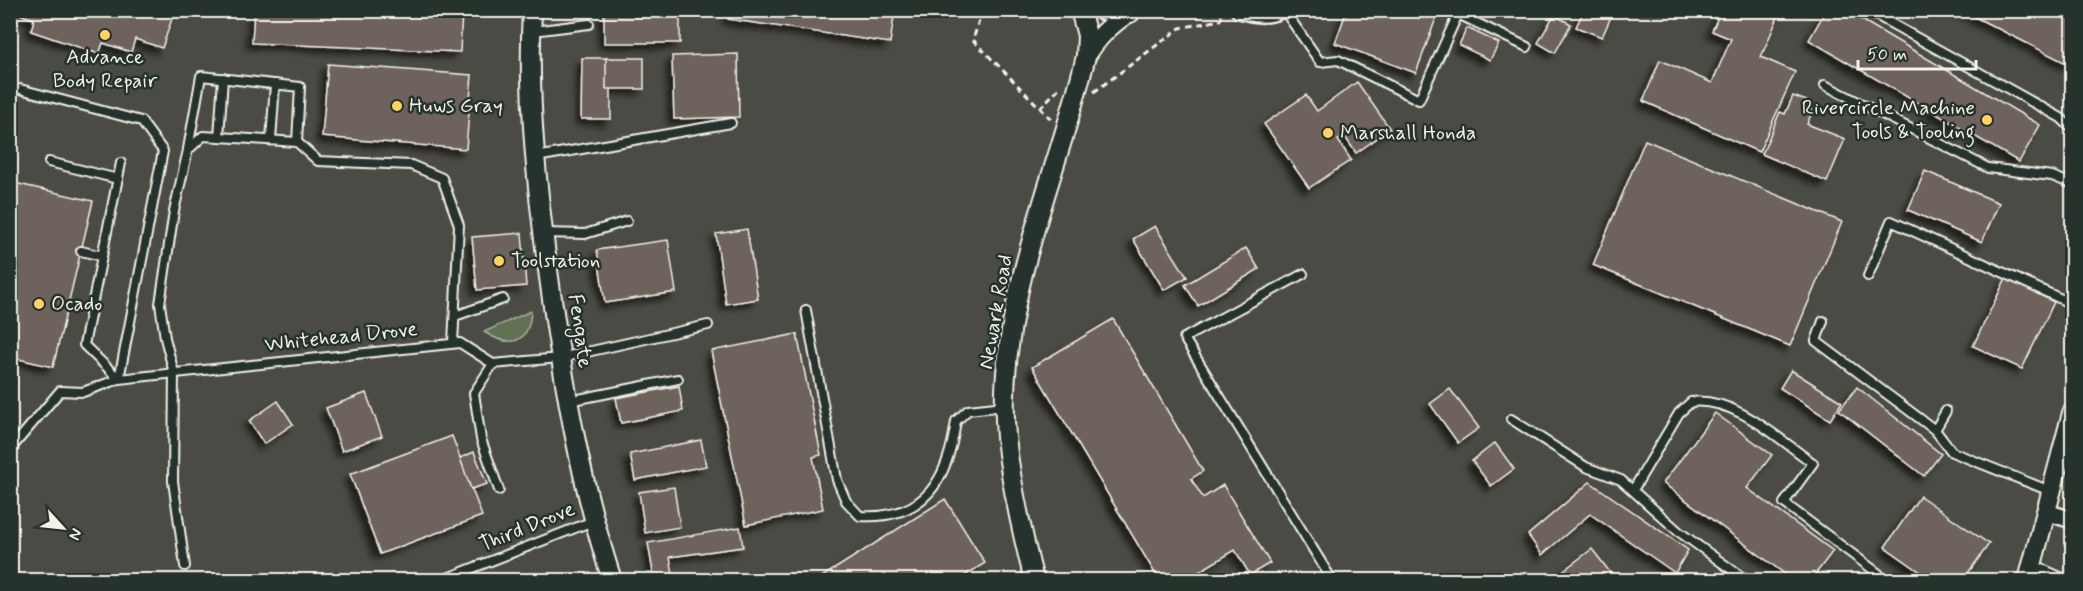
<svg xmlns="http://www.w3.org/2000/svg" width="2083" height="591" viewBox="0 0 2083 591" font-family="Mynerve,sans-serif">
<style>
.built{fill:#4b4b45}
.green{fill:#607153;stroke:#aab19e;stroke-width:1.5}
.building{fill:#6e625c;stroke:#f4f1e8;stroke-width:1.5;filter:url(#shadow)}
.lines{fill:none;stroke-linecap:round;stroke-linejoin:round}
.service-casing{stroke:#f4f1e8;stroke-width:12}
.minor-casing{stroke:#f4f1e8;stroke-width:20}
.tertiary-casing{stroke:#f4f1e8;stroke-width:22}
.path{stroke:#f4f1e8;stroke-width:3;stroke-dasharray:6 4.5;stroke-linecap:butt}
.service{stroke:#26332d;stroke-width:8}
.minor{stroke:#26332d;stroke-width:15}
.tertiary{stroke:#26332d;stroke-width:18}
.poi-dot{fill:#ffd166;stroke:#26332d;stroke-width:2}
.labels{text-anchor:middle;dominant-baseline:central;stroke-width:5;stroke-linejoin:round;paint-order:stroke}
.poi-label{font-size:21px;fill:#f4f1e8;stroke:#26332d;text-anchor:start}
.street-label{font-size:21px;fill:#f4f1e8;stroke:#26332d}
</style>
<defs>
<filter id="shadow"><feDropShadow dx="-5.5" dy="5.5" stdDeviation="3" flood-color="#0009"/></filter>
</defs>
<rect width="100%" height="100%" fill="#3c413b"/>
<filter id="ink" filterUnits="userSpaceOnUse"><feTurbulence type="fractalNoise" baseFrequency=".0167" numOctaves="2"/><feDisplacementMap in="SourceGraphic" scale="12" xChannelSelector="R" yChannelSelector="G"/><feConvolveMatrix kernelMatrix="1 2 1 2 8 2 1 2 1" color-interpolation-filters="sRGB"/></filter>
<g filter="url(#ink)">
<rect class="built" x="11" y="11" width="2061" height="569"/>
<path class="green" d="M531,311C529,345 510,348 484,332Z"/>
<g class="building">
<path d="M20,10H175L162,48L135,39L131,52L103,43L99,54L31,31L34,19L19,14Z"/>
<path d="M254,10H462L460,52L252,43Z"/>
<rect x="604" y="10" width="76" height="33"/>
<path d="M729,10H895L890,43L728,19Z"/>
<path d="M1347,10H1439L1416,73L1335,43Z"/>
<path d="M1584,10H1614L1602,37L1576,27Z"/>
<path d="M1721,10H1781L1761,57L1795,72L1759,152L1643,101L1660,60L1712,83L1731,39L1712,31Z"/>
<path d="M1826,10H1845L2040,125L2019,162L1809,40Z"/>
<path d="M1961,10H2072V66Z"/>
<path d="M1554,15L1571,24L1555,53L1538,43Z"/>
<path d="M1467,28L1499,43L1490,60L1459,45Z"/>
<path d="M738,54L739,117L674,119L672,56Z"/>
<path d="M582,58H611V119H581Z"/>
<rect x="606" y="58" width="38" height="31"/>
<path d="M328,64L472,75L466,149L322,137Z"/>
<path d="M1357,82L1390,129L1356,153L1345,137L1338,140L1351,160L1309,188L1264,124L1306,95L1317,111Z"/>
<path d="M1793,96L1807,101L1812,112L1807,124L1845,139L1827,182L1762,154L1780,112L1785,114Z"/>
<path d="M1645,140L1842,222L1790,346L1593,265Z"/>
<path d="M1925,171L1999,203L1982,242L1908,210Z"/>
<path d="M10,182L93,201L53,367L10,357Z"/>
<path d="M1155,226L1187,277L1164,290L1133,239Z"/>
<path d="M747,229L758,299L726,304L716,234Z"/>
<path d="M522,233L526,286L477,290L472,237Z"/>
<path d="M668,240L676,292L605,303L597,250Z"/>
<path d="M1246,248L1259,269L1198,306L1185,285Z"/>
<path d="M2006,278L2054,302L2022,369L1973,346Z"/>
<path d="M1113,319L1203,471L1191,479L1203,498L1223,485L1270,563L1250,575L1235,550L1200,571L1206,580H1159L1032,367Z"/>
<path d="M797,334L821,455L813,457L823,509L746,525L711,351Z"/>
<path d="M1791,370L1842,402L1830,420L1780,388Z"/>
<path d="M679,386L683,411L621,423L616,398Z"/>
<path d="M1857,387L1941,454L1924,476L1839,410Z"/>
<path d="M1450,389L1479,428L1458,443L1430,404Z"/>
<path d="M366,393L382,436L342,451L326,408Z"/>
<path d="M278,401L293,424L264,444L249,421Z"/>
<path d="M1715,413L1772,455L1747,488L1833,551L1811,580H1793L1663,483Z"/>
<path d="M452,436L482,516L380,554L350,474Z"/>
<path d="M701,440L706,466L635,480L630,454Z"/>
<path d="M1495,443L1514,469L1491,486L1472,461Z"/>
<path d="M474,452L487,484L471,489L460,458Z"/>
<path d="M1590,482L1688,550L1675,573L1590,514L1542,555L1528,535Z"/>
<path d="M674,487L680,527L645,533L639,492Z"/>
<path d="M1920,496L1989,544L1963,580H1932L1885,547Z"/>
<path d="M945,499L985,563L958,580H817Z"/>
<path d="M740,527L743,547L670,557L673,575L654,578L648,543Z"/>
<path d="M1592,549L1616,580H1560L1556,576Z"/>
</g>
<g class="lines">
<g class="service-casing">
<g id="service">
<path d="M1284,10L1320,62L1338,60L1419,100L1458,14L1527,47"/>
<path d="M1867,10L2061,118L2072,129"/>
<path d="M533,31L589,24"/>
<path d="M1825,85L1988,168L2052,176L2072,184"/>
<path d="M20,89L141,121L163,151L119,379L84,345L121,163"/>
<path d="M219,137L223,78"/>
<path d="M271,140L275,84"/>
<path d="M188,149L201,76L300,87L297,142"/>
<path d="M536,157L731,123"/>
<path d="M49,162L118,179"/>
<path d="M544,233L585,234L627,221"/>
<path d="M81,251L102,256"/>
<path d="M1303,274L1184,338L1332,580"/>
<path d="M1868,276L1891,221L2072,304"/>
<path d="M806,310L837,480L846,501L860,516C925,520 948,480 956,421L968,410L1005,406"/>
<path d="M455,316L503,299"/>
<path d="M1823,321L1816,341L1935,430L1952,452L2050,491"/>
<path d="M493,364L474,393L481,439L499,490"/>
<path d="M569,401L678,379"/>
<path d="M1511,419L1586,467L1621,480L1678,531L1746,580"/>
<path d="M1935,430L1946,411"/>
<path d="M10,461L14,445L60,391L83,392L119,379L460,343L493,364L560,358L708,325"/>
<path d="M1633,490L1679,413L1691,402C1736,397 1778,439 1813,463L1784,503L1879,574L1875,580"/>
<path d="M2033,565L2067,580"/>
<path d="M185,566L173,481L174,373L165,338L160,304L174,211L188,150L203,136L297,142L318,161L411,165L442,178L459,225L453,343"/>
<path d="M442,580L593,521"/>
</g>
</g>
<g class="minor-casing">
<g id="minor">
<path d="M1239,10C1253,14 1266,17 1280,10"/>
<path d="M2046,512L2072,520"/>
</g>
</g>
<g class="tertiary-casing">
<g id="tertiary">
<path d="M532,10C527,105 538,199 551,292C565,391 581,485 612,580"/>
<path d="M1101,10L1130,13"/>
<path d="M1086,56C1098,37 1110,25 1128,13"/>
<path d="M1034,580C1022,533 1011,486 1006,437C995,306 1056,181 1086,56L1087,35L1080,10"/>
<path d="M2028,580L2072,413"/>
</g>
</g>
<g class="path">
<path d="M982,10L973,40L1051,119"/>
<path d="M1094,92L1180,28L1220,20L1223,13"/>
<path d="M1040,108L1059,88"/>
</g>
<use href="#service" class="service"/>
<use href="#minor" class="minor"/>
<use href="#tertiary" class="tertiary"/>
</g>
</g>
<g class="poi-dot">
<circle cx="105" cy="35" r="6"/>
<circle cx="397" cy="106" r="6"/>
<circle cx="1987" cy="120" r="6"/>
<circle cx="1328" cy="133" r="6"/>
<circle cx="499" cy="261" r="6"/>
<circle cx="39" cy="304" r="6"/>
</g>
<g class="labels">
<g class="poi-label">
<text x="105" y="57" text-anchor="middle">Advance<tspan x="105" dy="24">Body Repair</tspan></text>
<text x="409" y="106">Huws Gray</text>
<text x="1975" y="108" text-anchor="end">Rivercircle Machine<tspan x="1975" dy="24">Tools &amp; Tooling</tspan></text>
<text x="1340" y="133">Marshall Honda</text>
<text x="511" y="261">Toolstation</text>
<text x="51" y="304">Ocado</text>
</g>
<g class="street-label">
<text transform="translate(996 312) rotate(-80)">Newark Road</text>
<text transform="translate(580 331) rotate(82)">Fengate</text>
<text transform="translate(341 337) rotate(-6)">Whitehead Drove</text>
<text transform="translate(527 527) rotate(-22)">Third Drove</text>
</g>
</g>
<rect width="2083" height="591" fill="none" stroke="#26332d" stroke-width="36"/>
<rect x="18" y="18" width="2047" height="555" fill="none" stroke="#f4f1e8" stroke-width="2" filter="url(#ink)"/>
<g transform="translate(63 528) rotate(117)" stroke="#26332d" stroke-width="4.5" paint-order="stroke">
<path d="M0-4.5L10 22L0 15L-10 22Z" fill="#f4f1e8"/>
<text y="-9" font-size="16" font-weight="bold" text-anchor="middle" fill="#f4f1e8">N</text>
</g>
<path d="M1858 60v9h118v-9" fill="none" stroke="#f4f1e8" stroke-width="3"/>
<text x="1867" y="60" font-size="18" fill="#f4f1e8" stroke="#26332d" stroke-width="4.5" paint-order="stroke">50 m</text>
</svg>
